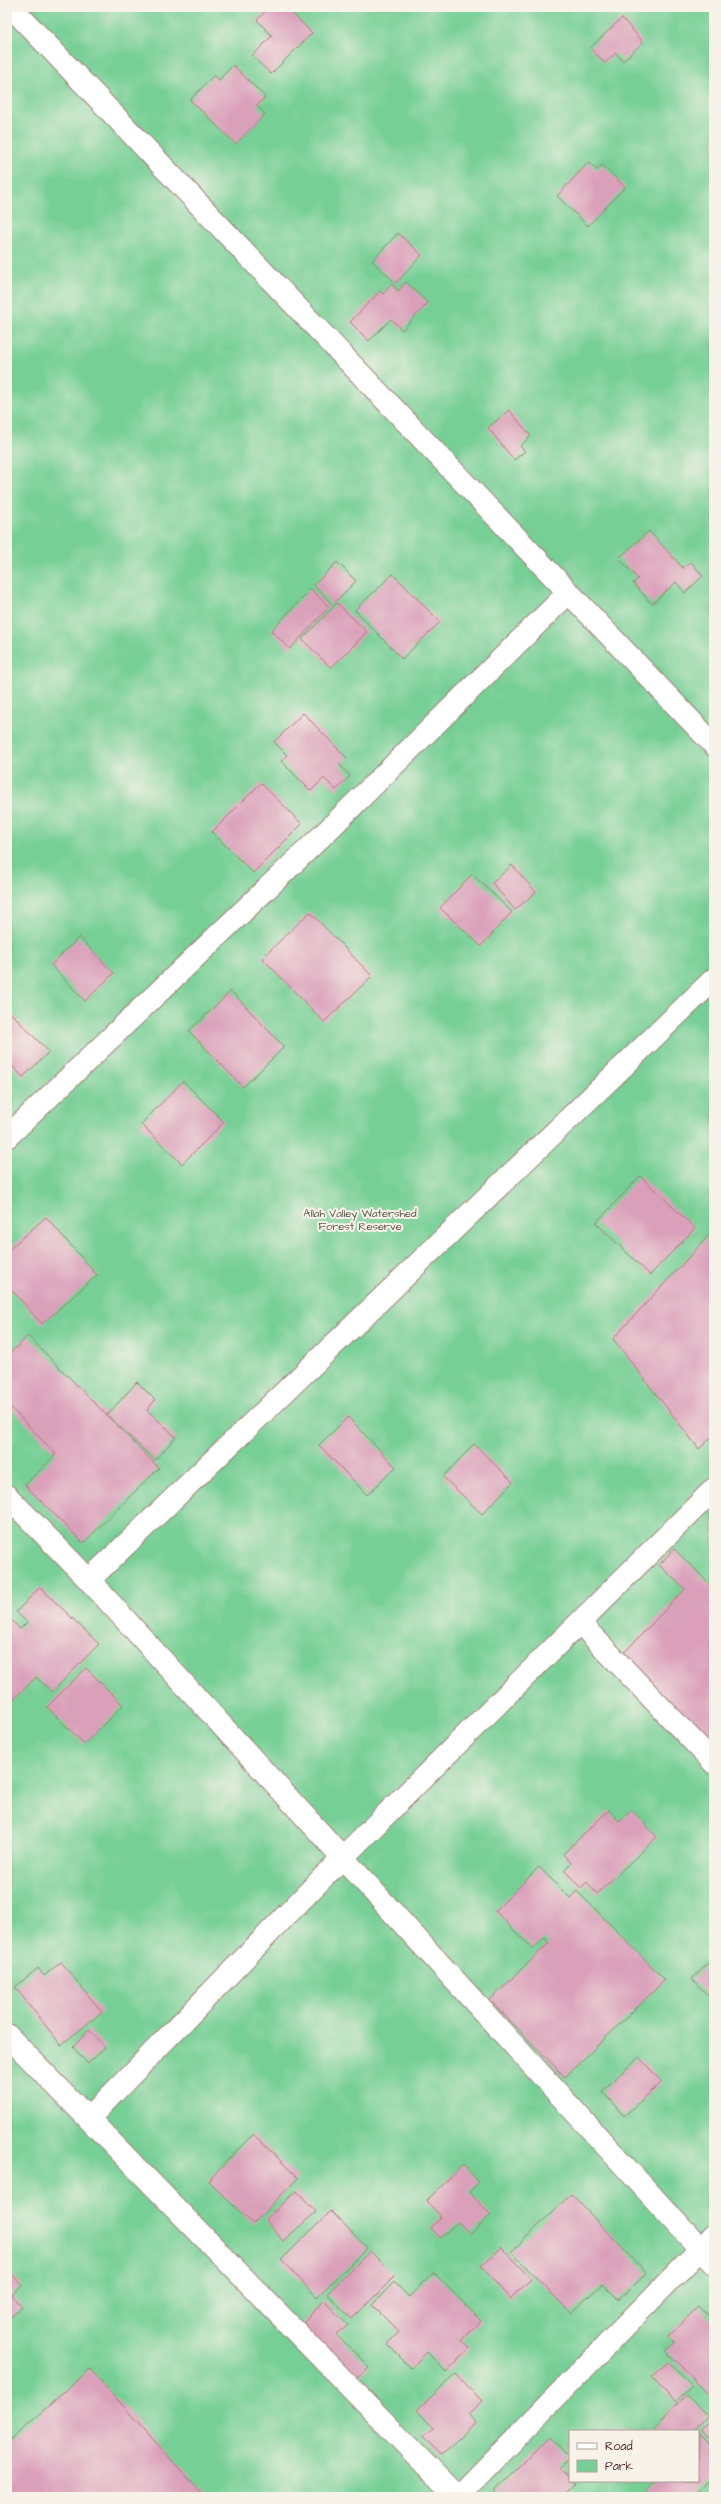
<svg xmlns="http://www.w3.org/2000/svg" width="721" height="2504" viewBox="0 0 721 2504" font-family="'Architects Daughter',sans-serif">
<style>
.green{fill:#76cf95;stroke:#607760;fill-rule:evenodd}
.building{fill:#daa0ba}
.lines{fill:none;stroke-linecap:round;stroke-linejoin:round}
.minor-casing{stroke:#9e8078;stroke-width:24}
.minor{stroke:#fff;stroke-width:22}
.labels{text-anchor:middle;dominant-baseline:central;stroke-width:4;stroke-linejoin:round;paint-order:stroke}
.park-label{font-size:11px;fill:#57544b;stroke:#f7f3e8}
</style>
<rect width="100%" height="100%" fill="#f7f3e8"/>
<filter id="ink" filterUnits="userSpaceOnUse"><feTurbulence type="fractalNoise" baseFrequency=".025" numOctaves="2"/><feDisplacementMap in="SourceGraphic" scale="8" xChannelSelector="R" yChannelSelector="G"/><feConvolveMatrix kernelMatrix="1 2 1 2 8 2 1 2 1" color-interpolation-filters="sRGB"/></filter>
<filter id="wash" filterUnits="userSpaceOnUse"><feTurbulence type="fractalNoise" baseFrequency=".012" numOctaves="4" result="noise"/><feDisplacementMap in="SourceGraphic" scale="16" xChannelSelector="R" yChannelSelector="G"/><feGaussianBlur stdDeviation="0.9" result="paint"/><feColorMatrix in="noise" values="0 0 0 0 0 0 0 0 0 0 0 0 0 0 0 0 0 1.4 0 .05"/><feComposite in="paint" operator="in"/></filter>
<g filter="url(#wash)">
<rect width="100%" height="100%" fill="#f3e1c6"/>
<path class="green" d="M7,7H714V2497H7ZM570,2431H698V2481H570Z"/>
<g id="blocks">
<g class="building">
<path d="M269,7H286L312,33L271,74L252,56L272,36L257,20Z"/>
<path d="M622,18L643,42L623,61L616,53L605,63L590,48Z"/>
<path d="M233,65L265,97L257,106L265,114L236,144L190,100L214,75L219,80Z"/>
<path d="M589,162L597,170L602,165L625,187L588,226L557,196Z"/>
<path d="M398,233L422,255L396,283L372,261Z"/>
<path d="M406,282L428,303L402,330L391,319L369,341L350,322L380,291L383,294L392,284L398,291Z"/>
<path d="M509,410L531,436L520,446L525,451L514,460L488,428Z"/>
<path d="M649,531L683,568L691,562L703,576L685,593L676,582L652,604L633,583L638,579L619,558Z"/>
<path d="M337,562L356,581L332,605L314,585Z"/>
<path d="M393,574L440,622L402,659L355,610Z"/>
<path d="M311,589L329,607L290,649L271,631Z"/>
<path d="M337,603L367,632L331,668L302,639Z"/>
<path d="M303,713L347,758L340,765L350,776L336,790L324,778L311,791L281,761L287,755L274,742Z"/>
<path d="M261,783L302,824L253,873L212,832Z"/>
<path d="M512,865L536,892L515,910L492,883Z"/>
<path d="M472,874L512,912L481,946L440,908Z"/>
<path d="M310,912L372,976L324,1022L262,958Z"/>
<path d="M79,937L114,973L85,1001L51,965Z"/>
<path d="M231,991L284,1047L243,1087L189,1031Z"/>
<path d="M7,1009L49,1052L23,1077L7,1061Z"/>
<path d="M183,1081L224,1122L182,1164L141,1124Z"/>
<path d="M640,1176L695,1228L650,1275L596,1223Z"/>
<path d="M46,1217L97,1275L42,1324L7,1285V1251Z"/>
<path d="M713,1231L714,1435L699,1449L613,1339Z"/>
<path d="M28,1336L159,1468L83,1543L25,1485L56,1454L7,1404V1356Z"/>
<path d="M137,1382L155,1400L147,1410L176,1437L155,1460L107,1415Z"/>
<path d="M348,1417L396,1467L367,1495L319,1445Z"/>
<path d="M474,1444L513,1482L482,1514L443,1477Z"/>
<path d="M674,1549L714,1588V1749L619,1658L685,1589L659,1565Z"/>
<path d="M40,1587L99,1644L52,1692L36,1677L7,1706V1620L9,1618L20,1629L27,1622L16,1612Z"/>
<path d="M86,1668L123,1705L84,1744L47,1707Z"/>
<path d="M609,1810L619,1821L632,1810L657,1837L597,1894L587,1882L581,1888L564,1870L571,1863L563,1854Z"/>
<path d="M539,1867L570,1898L577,1891L665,1980L565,2077L490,2000L549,1943L544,1938L533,1949L495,1911Z"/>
<path d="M714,1958V2002L692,1979Z"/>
<path d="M61,1962L102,2012L61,2045L15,1987L38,1968L44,1976Z"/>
<path d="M89,2030L105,2047L88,2064L73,2047Z"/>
<path d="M639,2057L662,2082L624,2116L602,2091Z"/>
<path d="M253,2134L298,2178L253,2224L208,2181Z"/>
<path d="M463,2165L479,2182L469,2192L491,2215L471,2234L458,2222L440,2238L431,2228L441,2217L426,2201Z"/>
<path d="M297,2191L316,2212L283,2241L265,2219Z"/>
<path d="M571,2194L647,2273L618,2300L602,2284L571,2313L511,2252Z"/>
<path d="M331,2211L367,2248L317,2297L281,2260Z"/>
<path d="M501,2247L531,2279L510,2299L481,2266Z"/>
<path d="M370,2251L395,2276L352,2319L327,2294Z"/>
<path d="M7,2269L22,2285L11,2295L22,2307L7,2321Z"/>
<path d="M433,2272L481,2321L461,2340L470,2348L446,2372L427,2352L411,2368L387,2344L399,2332L372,2305L394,2282L409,2297Z"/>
<path d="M324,2301L348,2325L337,2335L369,2367L352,2384L296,2329Z"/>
<path d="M699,2306L714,2321V2400L666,2351L675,2343L668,2336Z"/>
<path d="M669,2362L692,2386L675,2402L652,2377Z"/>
<path d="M90,2369L205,2497H7V2443Z"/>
<path d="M456,2374L482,2401L468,2414L476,2423L441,2456L423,2436L433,2428L417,2410Z"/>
<path d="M686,2395L708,2416L694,2431H651Z"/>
<path d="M714,2416V2443L701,2430Z"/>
<path d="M699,2433L714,2448V2476L694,2497H653L646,2490L654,2481H698Z"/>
<path d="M550,2437L570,2458L560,2467L570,2478V2481L575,2483L561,2497H499L494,2491Z"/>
</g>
</g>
</g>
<g filter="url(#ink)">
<use href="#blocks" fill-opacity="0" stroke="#9e8078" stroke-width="1"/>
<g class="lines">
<g class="minor-casing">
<g id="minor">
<path d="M11,7L714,745"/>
<path d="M7,1137L327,831L568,593"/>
<path d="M7,1496L89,1580L714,2264"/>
<path d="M89,1580L714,979"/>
<path d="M580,1623L714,1763"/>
<path d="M7,2035L457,2497"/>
<path d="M89,2118L342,1858L714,1489"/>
<path d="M458,2497L714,2235"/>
</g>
</g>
<use href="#minor" class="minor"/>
</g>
</g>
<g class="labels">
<g class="park-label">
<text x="360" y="1213">Allah Valley Watershed<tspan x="360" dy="13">Forest Reserve</tspan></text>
</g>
</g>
<rect width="721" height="2504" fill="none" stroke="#f7f3e8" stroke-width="24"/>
<rect x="569" y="2430" width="130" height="52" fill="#f7f3e8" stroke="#b29e9c"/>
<rect x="577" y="2443" width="20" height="6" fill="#ffffff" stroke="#b29e9c"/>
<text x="605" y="2450" font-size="12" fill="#4a1f2b">Road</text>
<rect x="577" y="2460" width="20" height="12" fill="#76cf95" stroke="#b29e9c"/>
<text x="605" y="2470" font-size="12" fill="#4a1f2b">Park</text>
</svg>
